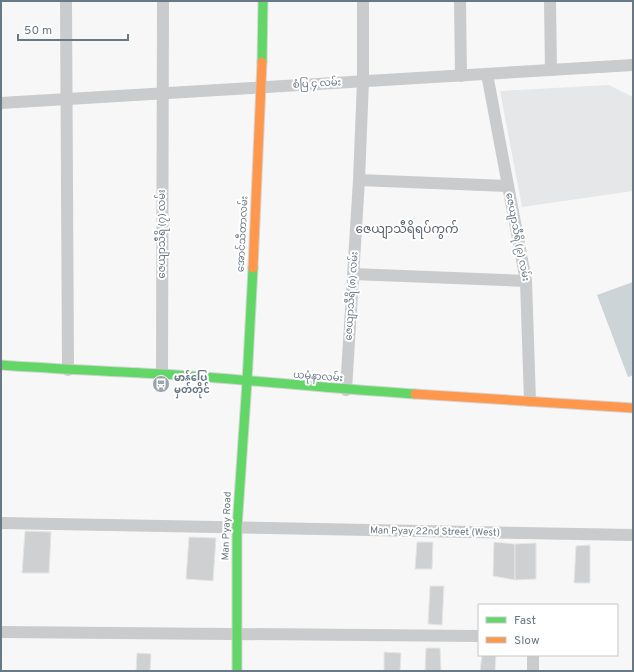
<svg xmlns="http://www.w3.org/2000/svg" width="634" height="672" viewBox="0 0 634 672" font-family="Overpass,'Noto Sans Myanmar',sans-serif">
<style>
.built{fill:#e6e7e8}
.water{fill:#cdd4d8}
.building{fill:#ced0d1;stroke:#e6e6e6}
.lines{fill:none;stroke-linecap:round;stroke-linejoin:round}
.fast-casing{stroke:#d4d5d6;stroke-width:11}
.slow-casing{stroke:#d4d5d6;stroke-width:11}
.street{stroke:#cacbcc;stroke-width:12}
.fast{stroke:#63d668;stroke-width:9}
.slow{stroke:#ff974d;stroke-width:9}
.labels{text-anchor:middle;dominant-baseline:central;stroke-width:4;stroke-linejoin:round;paint-order:stroke}
.street-label{font-size:10px;fill:#697885;stroke:#fff}
.poi-label{font-size:10px;font-weight:bold;fill:#697885;stroke:#fff;text-anchor:start}
.quarter-label{font-size:12px;fill:#57616a;stroke:#fff}
</style>
<rect width="100%" height="100%" fill="#f7f7f7"/>
<path class="built" d="M609,85L633,97V191L522,207L500,91Z"/>
<path class="water" d="M633,282V375L628,377L597,295Z"/>
<g class="building">
<path d="M25,531L51,532L49,573H22Z"/>
<path d="M189,537L216,538L213,581L186,579Z"/>
<path d="M417,542H433L432,569H415Z"/>
<path d="M494,542L515,544V580L493,576Z"/>
<path d="M536,543V579L515,580V544Z"/>
<path d="M590,545V583H574L576,546Z"/>
<path d="M430,586H444L442,625L428,624Z"/>
<path d="M426,648H440L441,671H425Z"/>
<path d="M384,652L401,653L400,671H384Z"/>
<path d="M137,653L151,654L150,671H136Z"/>
<path d="M482,655H496L495,671H480Z"/>
</g>
<g class="lines">
<g class="fast-casing">
<g id="fast">
<path d="M262,62L263,1"/>
<path d="M1,365C54,369 108,371 161,374C246,379 331,389 415,394"/>
<path d="M237,671V528L247,382L253,268"/>
</g>
</g>
<g class="slow-casing">
<g id="slow">
<path d="M253,268L262,62"/>
<path d="M415,394L633,408"/>
</g>
</g>
<g class="street">
<path d="M66,1L68,370"/>
<path d="M460,1L461,76"/>
<path d="M550,1L551,70"/>
<path d="M487,74L526,281L530,401"/>
<path d="M1,103L633,65"/>
<path d="M359,180L507,186"/>
<path d="M353,274L526,281"/>
<path d="M162,374L163,1"/>
<path d="M346,390L359,180L363,81V1"/>
<path d="M1,523L633,535"/>
<path d="M1,632L479,636"/>
<path d="M533,671V655"/>
</g>
<use href="#fast" class="fast"/>
<use href="#slow" class="slow"/>
</g>
<defs>
<g id="bus-disc" transform="scale(0.9)"><circle r="9.5" fill="#9ba4ad" stroke="#fff"/><path d="M-5-6H5V4H4V6H2V4H-2V6H-4V4H-5ZM-3.5-4V0h7V-4ZM-3.5 1.2v1.5H-2V1.2ZM2 1.2v1.5H3.5V1.2Z" fill="#fff"/></g>
</defs>
<g fill-rule="evenodd">
<use href="#bus-disc" x="161" y="384"/>
</g>
<g class="labels">
<g class="street-label">
<text transform="translate(317 84) rotate(-3)">စံပြ ၄ လမ်း</text>
<text transform="translate(162 234) rotate(-90)">ဇေယျာသီရိ (၇) လမ်း</text>
<text transform="translate(243 234) rotate(-87)">အောင်သီတာလမ်း</text>
<text transform="translate(517 237) rotate(79)">ဇေယျာသီရိ (၉) လမ်း</text>
<text transform="translate(352 296) rotate(-86)">ဇေယျာသီရိ (၈) လမ်း</text>
<text transform="translate(318 377) rotate(4)">ယမုံနာလမ်း</text>
<text transform="translate(227 526) rotate(-88)">Man Pyay Road</text>
<text transform="translate(435 532) rotate(1)">Man Pyay 22nd Street (West)</text>
</g>
<g class="poi-label">
<text x="174" y="378">မာန်ပြေ<tspan x="174" dy="12">မှတ်တိုင်</tspan></text>
</g>
<g class="quarter-label">
<text x="407" y="230">ဇေယျာသီရိရပ်ကွက်</text>
</g>
</g>
<rect width="634" height="672" fill="none" stroke="#697885" stroke-width="4"/>
<rect x="478" y="604" width="140" height="52" fill="#ffffff" stroke="#c3c9ce"/>
<rect x="486" y="617" width="20" height="6" fill="#63d668" stroke="#c3c9ce"/>
<text x="514" y="624" font-size="12" fill="#697885">Fast</text>
<rect x="486" y="637" width="20" height="6" fill="#ff974d" stroke="#c3c9ce"/>
<text x="514" y="644" font-size="12" fill="#697885">Slow</text>
<path d="M18 34v6h110v-6" fill="none" stroke="#697885" stroke-width="2"/>
<text x="24" y="34" font-size="12" fill="#697885" stroke="#ffffff" stroke-width="3" paint-order="stroke">50 m</text>
</svg>
